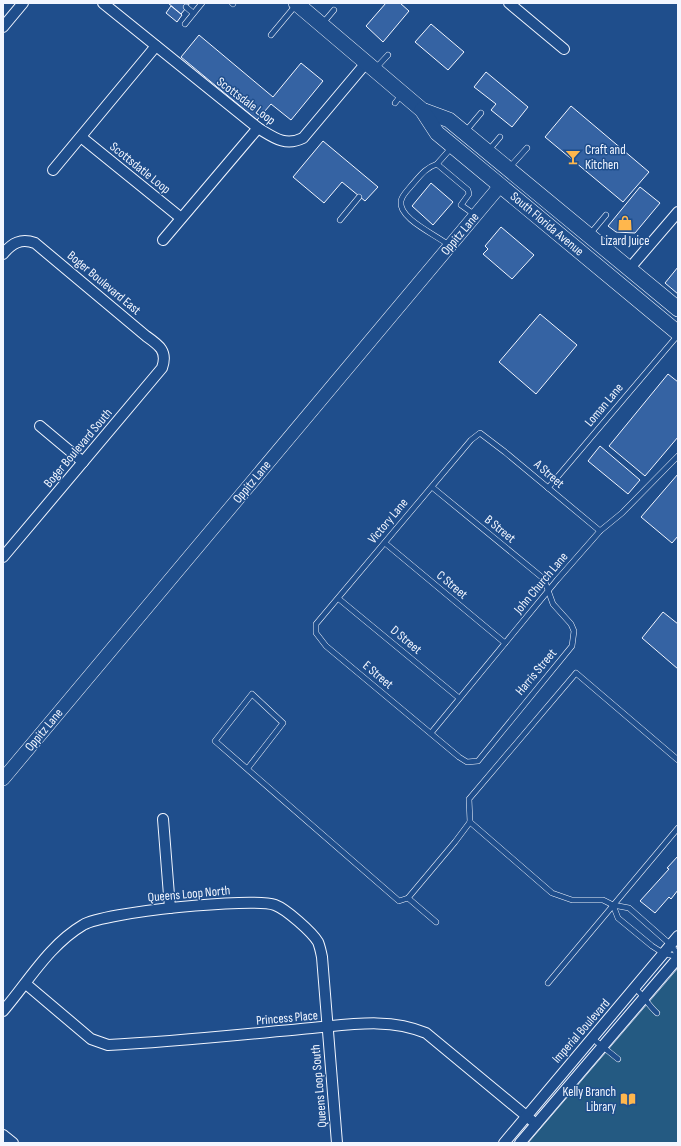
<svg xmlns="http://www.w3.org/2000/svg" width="681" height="1146" viewBox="0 0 681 1146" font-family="'Sofia Sans Condensed',sans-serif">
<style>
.green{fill:#245a82;stroke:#a8bbd7}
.building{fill:#3563a3;stroke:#f2f6ff}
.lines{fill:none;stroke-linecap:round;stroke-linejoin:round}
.lane-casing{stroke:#f2f6ff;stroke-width:6}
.street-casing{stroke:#f2f6ff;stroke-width:12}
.secondary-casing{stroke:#f2f6ff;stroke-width:14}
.primary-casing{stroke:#f2f6ff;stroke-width:16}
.lane{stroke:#1f4e8c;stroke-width:5}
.street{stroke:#1f4e8c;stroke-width:10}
.secondary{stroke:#1f4e8c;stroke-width:13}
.primary{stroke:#1f4e8c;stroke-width:15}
.labels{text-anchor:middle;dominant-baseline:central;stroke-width:3;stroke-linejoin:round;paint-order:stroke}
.street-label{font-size:13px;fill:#f2f6ff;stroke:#1f4e8c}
.poi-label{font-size:13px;fill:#f2f6ff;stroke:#1f4e8c;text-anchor:start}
</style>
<rect width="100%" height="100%" fill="#1f4e8c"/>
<path class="green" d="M678,968V1143H528Z"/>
<g class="building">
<path d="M168,3H190L181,14Z"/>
<path d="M386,3H400L409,11L383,42L366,26Z"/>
<path d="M171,6L182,15L177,22L166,13Z"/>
<path d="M431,24L464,52L448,70L415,42Z"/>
<path d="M199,35L273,97L301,63L323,81L291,120L271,104L257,120L181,57Z"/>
<path d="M486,72L528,107L512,127L491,110L496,104L474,87Z"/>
<path d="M571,106L649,172L623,202L545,137Z"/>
<path d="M323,141L378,187L365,201L342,182L324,203L293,177Z"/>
<path d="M431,183L453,202L433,225L412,206Z"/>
<path d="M640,187L660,203L635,233L616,232L608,226Z"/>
<path d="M501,227L534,255L512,279L483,254L488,249L485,246Z"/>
<path d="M678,267V294L665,283Z"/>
<path d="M540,314L577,345L536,394L499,362Z"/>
<path d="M668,374L678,382V437L645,476L609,446Z"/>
<path d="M600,446L640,480L628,494L588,461Z"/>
<path d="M678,474V536L672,543L641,517Z"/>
<path d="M663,612L678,624V669L642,638Z"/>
<path d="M678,856V890L671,899L669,897L655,913L640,901L669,869L667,868Z"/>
</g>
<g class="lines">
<g class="lane-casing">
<g id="lane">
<path d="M232,3L233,4"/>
<path d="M186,7L193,13"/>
<path d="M323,23L334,10"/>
<path d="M185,24L202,3"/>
<path d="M271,35L296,5"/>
<path d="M375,69L388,55"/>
<path d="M395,103L402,94"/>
<path d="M465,132L481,113"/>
<path d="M489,150L500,137"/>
<path d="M437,164L452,147"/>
<path d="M509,168L527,148"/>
<path d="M340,220L359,197"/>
<path d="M590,234L606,215"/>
<path d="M450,246C437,235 398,219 401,201C402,195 408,190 411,186C420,176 425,168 437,164L468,190L469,194L461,205L475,215"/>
<path d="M432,487L544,579L553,604L571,624L574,631L572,646L478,761L467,762L459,757L326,646L316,633V624L471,440L480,433L505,452L600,531"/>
<path d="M548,488L678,335"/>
<path d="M385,543L505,643"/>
<path d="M339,599L459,698"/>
<path d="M431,733L557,580L600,531L622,513L678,456"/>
<path d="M248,768L283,723L252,694L215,741L399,901L408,898"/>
<path d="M470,822L552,893L572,900H603L613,905L629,908L671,945L678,955"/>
<path d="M613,905L618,918L652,946L663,953L678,957"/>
<path d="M436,922L408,898L455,842L470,822L469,799L576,673L678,760"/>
<path d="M548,983L678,828"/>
<path d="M635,988C644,996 648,1005 657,1013"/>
<path d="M592,1038L618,1059"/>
</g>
</g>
<g class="street-casing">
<g id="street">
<path d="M103,3L258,128C273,137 285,147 303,138L366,63"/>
<path d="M509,3L564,49"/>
<path d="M3,27L23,3"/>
<path d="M81,137L181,218"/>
<path d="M53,170L156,46"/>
<path d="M163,240L258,128"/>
<path d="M3,254C12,243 21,238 35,243L146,336C159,345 168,351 162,368L3,557"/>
<path d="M629,269L678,212"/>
<path d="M40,426L83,462"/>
<path d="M163,819L170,908"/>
<path d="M26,984L91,1039L108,1045C172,1042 237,1035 301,1029C343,1026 386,1016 426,1033L536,1124"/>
<path d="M3,1011C28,982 49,945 83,925C104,912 253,897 275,905C286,909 312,932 318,942C320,947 321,952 322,957L337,1143"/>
<path d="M3,1135L13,1143"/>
<path d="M504,1143L678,936"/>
<path d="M520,1143L678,958"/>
</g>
</g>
<g class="secondary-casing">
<path id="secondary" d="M3,779L500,186"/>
</g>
<g class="primary-casing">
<g id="primary">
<path d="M296,3L422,110L449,120L678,309"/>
<path d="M422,110L437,133L678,333"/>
</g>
</g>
<use href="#lane" class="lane"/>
<use href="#street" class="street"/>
<use href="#secondary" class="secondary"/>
<use href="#primary" class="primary"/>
</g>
<defs>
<g id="bar-bare" transform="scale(1.2)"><path d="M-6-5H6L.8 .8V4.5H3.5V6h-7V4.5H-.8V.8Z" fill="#ffb74d" stroke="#1f4e8c" stroke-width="2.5" paint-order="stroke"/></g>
<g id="shop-bare" transform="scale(1.2)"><path d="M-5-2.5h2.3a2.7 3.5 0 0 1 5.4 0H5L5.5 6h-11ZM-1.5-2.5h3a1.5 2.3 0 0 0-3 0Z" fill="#ffb74d" stroke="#1f4e8c" stroke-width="2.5" paint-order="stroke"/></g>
<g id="library-bare" transform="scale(1.2)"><path d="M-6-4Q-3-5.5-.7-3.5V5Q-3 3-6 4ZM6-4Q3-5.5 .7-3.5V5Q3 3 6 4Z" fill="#ffb74d" stroke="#1f4e8c" stroke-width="2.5" paint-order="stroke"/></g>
</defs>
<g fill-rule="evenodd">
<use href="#bar-bare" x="573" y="157"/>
<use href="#shop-bare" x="625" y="223"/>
<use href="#library-bare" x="628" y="1099"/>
</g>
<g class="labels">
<g class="street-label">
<text transform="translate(246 101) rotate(37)">Scottsdale Loop</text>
<text transform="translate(140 168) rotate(39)">Scottsdatle Loop</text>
<text transform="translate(547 224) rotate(40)">South Florida Avenue</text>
<text transform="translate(460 234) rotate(-50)">Oppitz Lane</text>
<text transform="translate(104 283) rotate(40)">Boger Boulevard East</text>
<text transform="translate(604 405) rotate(-50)">Loman Lane</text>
<text transform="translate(78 448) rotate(-50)">Boger Boulevard South</text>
<text transform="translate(549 474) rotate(41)">A Street</text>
<text transform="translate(252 482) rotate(-50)">Oppitz Lane</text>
<text transform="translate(388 521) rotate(-50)">Victory Lane</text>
<text transform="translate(500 529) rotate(39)">B Street</text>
<text transform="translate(541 583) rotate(-50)">John Church Lane</text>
<text transform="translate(452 585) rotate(40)">C Street</text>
<text transform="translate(406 640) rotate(40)">D Street</text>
<text transform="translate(536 672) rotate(-50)">Harris Street</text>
<text transform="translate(378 675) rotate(40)">E Street</text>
<text transform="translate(44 730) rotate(-50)">Oppitz Lane</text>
<text transform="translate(189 894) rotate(-5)">Queens Loop North</text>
<text transform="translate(287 1018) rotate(-5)">Princess Place</text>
<text transform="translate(581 1031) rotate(-49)">Imperial Boulevard</text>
<text transform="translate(319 1086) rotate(-95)">Queens Loop South</text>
</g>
<g class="poi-label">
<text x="585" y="150">Craft and<tspan x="585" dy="15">Kitchen</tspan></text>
<text x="625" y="241" text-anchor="middle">Lizard Juice</text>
<text x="616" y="1092" text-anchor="end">Kelly Branch<tspan x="616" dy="15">Library</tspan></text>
</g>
</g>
<rect width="681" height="1146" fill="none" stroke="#f2f6ff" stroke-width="8"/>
</svg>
